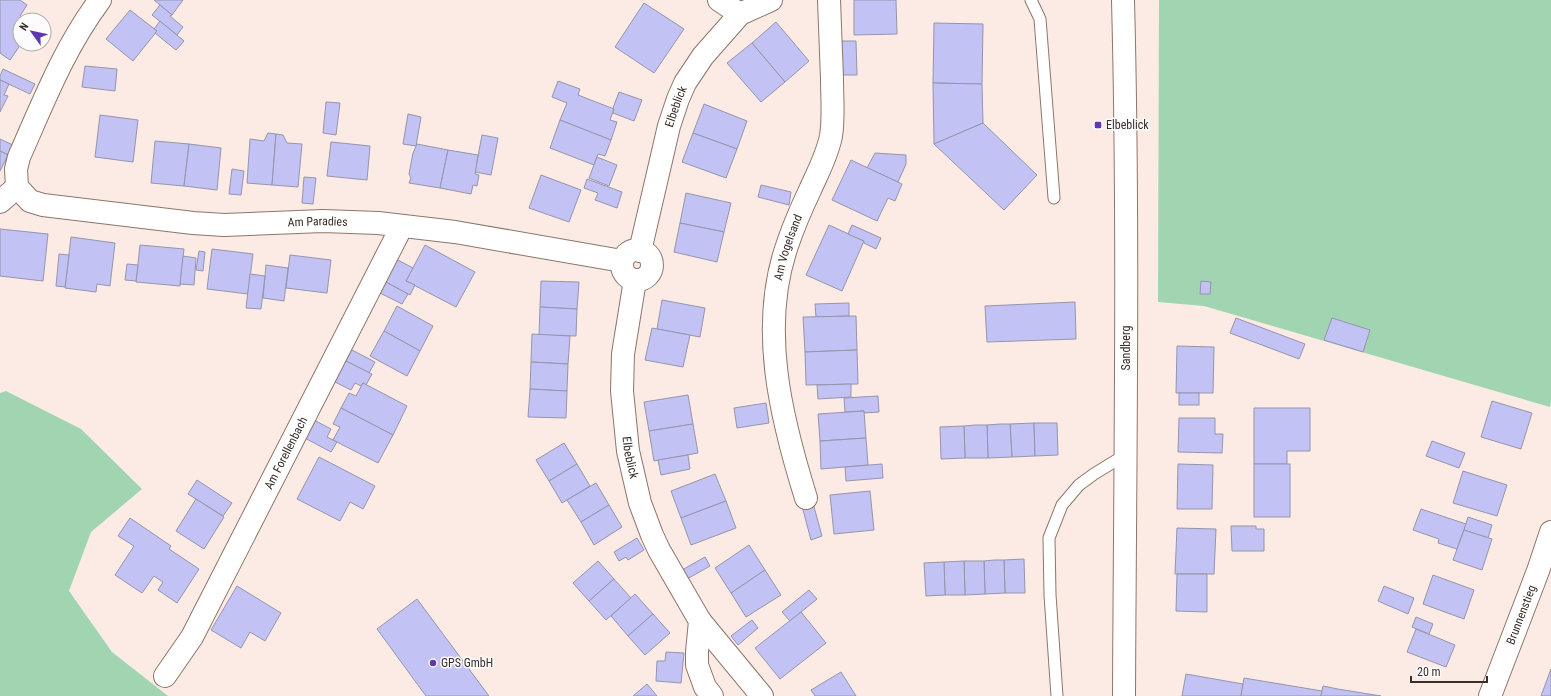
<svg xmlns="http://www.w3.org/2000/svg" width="1551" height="696" viewBox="0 0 1551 696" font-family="'Roboto Condensed',sans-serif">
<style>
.green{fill:#a1d5b1}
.building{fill:#c3c2f5;stroke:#9595ab}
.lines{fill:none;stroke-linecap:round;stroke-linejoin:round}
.service-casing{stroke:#8d766b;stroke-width:13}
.minor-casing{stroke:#8d766b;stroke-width:24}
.primary-casing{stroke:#8d766b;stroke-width:24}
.service{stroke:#fff;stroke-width:11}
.minor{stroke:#fff;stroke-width:22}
.primary{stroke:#fff;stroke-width:22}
.poi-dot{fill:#6137af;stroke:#fcfcfc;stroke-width:1.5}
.labels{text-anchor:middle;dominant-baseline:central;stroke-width:3;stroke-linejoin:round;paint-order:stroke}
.street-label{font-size:12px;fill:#382e2a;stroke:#fcfcfc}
.poi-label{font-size:12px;fill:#382e2a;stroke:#fcfcfc;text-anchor:start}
</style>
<rect width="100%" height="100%" fill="#fbebe4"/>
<g class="green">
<path d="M1159,0H1551V401L1550,407L1204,306L1158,302Z"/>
<path d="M6,391L81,429L142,489L91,532L69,591L112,652L168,696H0V393Z"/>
</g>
<g class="building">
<path d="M0,0H20L27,5L20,16L26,20H20L21,44L10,60L0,53Z"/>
<path d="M154,0H183L172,15Z"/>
<path d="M854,0H896L897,34L854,35Z"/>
<path d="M644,3L684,29L654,73L615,47Z"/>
<path d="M160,5L172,15L170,16L183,27L177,35L152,15Z"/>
<path d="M130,10L157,31L133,61L106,39Z"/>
<path d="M160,21L184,41L176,50L155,33L157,31L154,29Z"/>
<path d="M776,22L809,61L785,82L752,43Z"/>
<path d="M934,23L983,24L982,84L933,83Z"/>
<path d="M841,41H856L857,75H841Z"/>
<path d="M752,43L785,82L761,102L727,63Z"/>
<path d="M85,66L117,69L115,91L82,87Z"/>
<path d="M3,69L35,84L30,94L0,80V76Z"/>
<path d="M0,80L9,84L4,95L8,96L0,112Z"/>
<path d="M558,81L580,89L578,95L614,109L610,120L617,122L611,140L560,120L567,103L552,97Z"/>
<path d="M933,83L982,84L983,123L934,144Z"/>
<path d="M619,92L642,100L634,121L613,113L614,109L613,108Z"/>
<path d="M326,102L340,103L336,135L323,133Z"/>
<path d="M704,104L747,121L737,149L693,133Z"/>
<path d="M408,114L421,117L416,146L403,144Z"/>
<path d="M100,115L138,120L133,162L95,157Z"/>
<path d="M560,120L611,140L605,156L598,154L594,165L550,148Z"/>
<path d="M983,123L1037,175L1004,210L934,144Z"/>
<path d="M268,133L276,134L272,185L247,183L250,139L264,141Z"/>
<path d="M693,133L737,149L726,178L682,162Z"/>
<path d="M276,134L283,135L287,143L302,144L298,187L272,185Z"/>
<path d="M482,135L498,138L491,175L475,172Z"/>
<path d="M0,139L13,145L8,155L0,151Z"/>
<path d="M155,141L189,144L184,186L151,183Z"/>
<path d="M331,142L370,146L367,180L327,176Z"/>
<path d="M189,144L221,148L217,190L184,186Z"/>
<path d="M417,144L448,150L440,188L409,183L411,178L409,174L413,153Z"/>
<path d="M448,150L478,155L475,174L479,175L477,186L473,185L471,194L440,188Z"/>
<path d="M0,151L8,155L0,171Z"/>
<path d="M875,153L906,155V164L898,182L867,168Z"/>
<path d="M597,157L617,165L609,186L589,178Z"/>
<path d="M851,160L902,184L895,201L888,198L877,221L832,200Z"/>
<path d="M232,169L244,171L241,195L229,194Z"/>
<path d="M541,175L581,190L569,222L529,208Z"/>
<path d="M304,177L316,178L313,204L302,203Z"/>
<path d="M587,179L622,192L617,208L595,200L598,193L584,188Z"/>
<path d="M761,185L791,192L789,205L758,197Z"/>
<path d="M686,193L731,203L724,232L680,223Z"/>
<path d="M680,223L724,232L717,262L674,252Z"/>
<path d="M829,225L864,241L842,291L806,275Z"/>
<path d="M852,225L881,238L876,249L864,243V241L848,234Z"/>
<path d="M0,229L48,234L43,281L0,276Z"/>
<path d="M71,237L115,243L110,286L97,284L96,292L65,288Z"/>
<path d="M140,245L184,249L180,286L136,282Z"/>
<path d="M425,245L475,272L456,307L406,281Z"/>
<path d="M212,249L253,254L248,294L207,289Z"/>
<path d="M199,251L205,252L203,271L196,270Z"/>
<path d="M59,254L69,255L65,287L56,286Z"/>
<path d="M290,255L331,260L327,293L286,288Z"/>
<path d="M183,256L196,258L194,285L180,284Z"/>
<path d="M396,259L413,268L406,281L415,285L410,295L384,281Z"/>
<path d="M127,264L138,265L136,281L125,280Z"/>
<path d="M266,265L288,268L284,301L263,298Z"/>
<path d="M250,274L265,276L261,309L246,308Z"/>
<path d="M384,281L408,294L402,304L378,292Z"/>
<path d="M541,281L579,282L577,309L540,307Z"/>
<path d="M1201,281L1211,282L1210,294H1200Z"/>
<path d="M662,300L705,308L700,337L657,329Z"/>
<path d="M1075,302L1076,339L987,342L985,306Z"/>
<path d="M849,303V316L816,317L815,304Z"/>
<path d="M397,306L433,326L420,351L384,331Z"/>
<path d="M540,307L577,309L576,336L539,335Z"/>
<path d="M856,316L857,350L805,352L803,317Z"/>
<path d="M1236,318L1305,344L1299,359L1230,333Z"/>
<path d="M1332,318L1370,330L1363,352L1324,340Z"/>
<path d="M652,328L690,335L683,367L645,360Z"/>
<path d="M384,331L420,351L407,376L370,356Z"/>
<path d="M532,334L570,336L568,364L531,362Z"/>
<path d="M1177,346L1214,347L1213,393H1176Z"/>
<path d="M350,349L375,362L369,373L344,360Z"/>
<path d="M857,350L858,384L806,385L805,352Z"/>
<path d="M344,360L372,374L366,385L363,383L361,386L355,383L351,390L333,381Z"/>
<path d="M531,362L568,364L567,391L530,389Z"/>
<path d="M363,383L407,406L393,435L341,408L349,393L356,396Z"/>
<path d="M851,384V397L818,399L817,385Z"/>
<path d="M530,389L567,391L566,418L528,417Z"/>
<rect x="1179" y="393" width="20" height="12"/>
<path d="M688,395L693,424L649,431L644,402Z"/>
<path d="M878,396L879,412L864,413V411L845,412L844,398Z"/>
<path d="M1492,401L1532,413L1521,449L1481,437Z"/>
<path d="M766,403L769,423L737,428L734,408Z"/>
<path d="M341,408L393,435L378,463L333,440L340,427L333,424Z"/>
<path d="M1254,408H1310V451H1287V464H1254Z"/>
<path d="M864,411L866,438L820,441L818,414Z"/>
<path d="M1179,418H1215V434H1223L1222,453L1178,452Z"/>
<path d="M312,419L331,429L327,437L337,442L331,452L303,437Z"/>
<path d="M1034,423L1035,456L1012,457L1010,424Z"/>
<path d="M1034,423H1057L1058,455L1035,456Z"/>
<path d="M693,424L698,453L654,461L649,431Z"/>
<path d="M1000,424H1010L1012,457L988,458L987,425Z"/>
<path d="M975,425H987L988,458H965L964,426Z"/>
<path d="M964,426L965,458L941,459L940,427Z"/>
<path d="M866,438L868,465L821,469L820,441Z"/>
<path d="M1432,441L1465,453L1459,468L1426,456Z"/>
<path d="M564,443L577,464L549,481L536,460Z"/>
<path d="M688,455L690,469L661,475L658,460Z"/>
<path d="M319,457L375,486L363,509L350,502L340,521L297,499Z"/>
<path d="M577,464L590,486L562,503L549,481Z"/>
<path d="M882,464L883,478L846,481L845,467Z"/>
<path d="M1178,464L1213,465L1212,509H1177Z"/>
<rect x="1254" y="464" width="36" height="53"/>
<path d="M1463,471L1507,485L1497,516L1453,503Z"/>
<path d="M715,474L726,501L681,518L671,491Z"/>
<path d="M197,480L232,503L223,516L188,494Z"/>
<path d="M596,483L609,505L581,522L567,500Z"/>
<path d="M870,491L874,530L834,534L830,495Z"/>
<path d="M196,499L224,517L204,549L176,531Z"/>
<path d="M726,501L736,528L691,545L681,518Z"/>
<path d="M813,503L822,536L811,540L802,506Z"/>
<path d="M609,505L622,527L594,545L581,522Z"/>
<path d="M1421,509L1466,524L1457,549L1438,543L1439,539L1413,530Z"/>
<path d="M1468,517L1492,525L1488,538L1464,530Z"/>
<path d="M130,518L171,546L169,549L199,569L177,603L158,590L163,582L154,576L142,593L115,575L134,546L118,536Z"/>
<path d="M1231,526H1256V529H1264V551H1232Z"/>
<path d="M1177,528L1216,529L1214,574H1175Z"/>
<path d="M1464,530L1492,539L1482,570L1453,560Z"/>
<path d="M637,538L644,550L628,560L626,557L619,561L614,552Z"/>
<path d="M749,545L765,570L731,593L715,568Z"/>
<path d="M705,557L710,566L687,579L682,570Z"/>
<path d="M1024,559L1025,593H1005L1004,560Z"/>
<path d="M994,560H1004L1005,593L985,594L984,561Z"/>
<path d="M598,561L614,579L589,601L573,583Z"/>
<path d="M964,561H984L985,594L965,595Z"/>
<path d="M964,561L965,595H945L944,562Z"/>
<path d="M944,562L945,595L926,596L924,563Z"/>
<path d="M765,570L781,595L746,617L731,593Z"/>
<path d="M1177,574H1207V612L1176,611Z"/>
<path d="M1433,575L1474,590L1464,619L1423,604Z"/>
<path d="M614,579L631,598L606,620L589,601Z"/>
<path d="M237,586L281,613L265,641L250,632L241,648L211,630Z"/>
<path d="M1384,586L1414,598L1408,614L1378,601Z"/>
<path d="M809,590L817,599L790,621L782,612Z"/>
<path d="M635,594L653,614L628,636L611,616Z"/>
<path d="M417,599L489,696H426L377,629Z"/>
<path d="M801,612L826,643L780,679L755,648Z"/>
<path d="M653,614L670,633L645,655L628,636Z"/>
<path d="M1416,617L1433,624L1429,634L1412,627Z"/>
<path d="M752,620L758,628L738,645L731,636Z"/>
<path d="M1416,629L1455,645L1446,667L1407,652Z"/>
<path d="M666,652L684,653L681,683L656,681L657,661H665Z"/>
<path d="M1551,669V696H1541Z"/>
<path d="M841,672L856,696H815L811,690Z"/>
<path d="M1186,674L1243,684L1241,696H1182Z"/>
<path d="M1244,678L1322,691L1321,696H1241Z"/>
<path d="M647,684L657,696H633Z"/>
<path d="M1323,686L1338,689L1381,696H1321Z"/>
</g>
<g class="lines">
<g class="service-casing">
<g id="service">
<path d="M1031,0L1040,19L1054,198"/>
<path d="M1057,696L1050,595L1049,538L1062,505L1079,485L1094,474L1125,455"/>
</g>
</g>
<g class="minor-casing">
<g id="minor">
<path id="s1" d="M100,0C64,48 43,103 19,157L16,169L17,187L30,201L43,205L193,223L224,225L323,221L378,223L455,232L622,261"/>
<path d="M719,0L740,14"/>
<path d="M0,202L17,187"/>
<circle cx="637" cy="265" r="15"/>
<path id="s2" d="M640,251L669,126L678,99L685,83L703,56L740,14L771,0"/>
<path id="s3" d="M635,280L623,354L622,391L628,451L640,503L652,535L659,550L700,621L697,652V665L705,687L712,696"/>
<path id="s4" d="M806,498C781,418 758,326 788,243C794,225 802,207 810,190C818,172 827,156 831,136C834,118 832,98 832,79C831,53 830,26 829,0"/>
<path d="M700,621L762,696"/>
<path id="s5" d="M165,676L192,637L402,226"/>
</g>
</g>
<g class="primary-casing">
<g id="primary">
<path d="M1123,0C1129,232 1125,464 1124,696"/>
<path id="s6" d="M1490,696L1538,571L1551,532"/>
</g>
</g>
<use href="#service" class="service"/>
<use href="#minor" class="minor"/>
<use href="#primary" class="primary"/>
</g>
<g class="poi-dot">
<rect x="1094" y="121" width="8" height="8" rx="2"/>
<circle cx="433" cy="663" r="4"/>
</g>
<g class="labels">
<g class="street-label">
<text stroke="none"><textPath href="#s2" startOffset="149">Elbeblick</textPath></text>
<text stroke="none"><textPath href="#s1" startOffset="516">Am Paradies</textPath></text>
<text stroke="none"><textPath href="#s4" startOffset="256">Am Vogelsand</textPath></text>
<text transform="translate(1126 348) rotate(-90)">Sandberg</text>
<text stroke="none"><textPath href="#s5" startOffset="254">Am Forellenbach</textPath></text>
<text stroke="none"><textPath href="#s3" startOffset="179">Elbeblick</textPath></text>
<text stroke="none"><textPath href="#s6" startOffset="87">Brunnenstieg</textPath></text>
</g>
<g class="poi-label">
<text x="1106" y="125">Elbeblick</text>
<text x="441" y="663">GPS GmbH</text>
</g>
</g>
<g transform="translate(32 32) rotate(303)"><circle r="19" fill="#fcfcfc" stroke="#aeaaa8"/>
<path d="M0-3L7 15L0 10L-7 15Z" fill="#6137af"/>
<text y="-6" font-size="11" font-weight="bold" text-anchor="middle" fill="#382e2a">N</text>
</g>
<path d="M1411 676v6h76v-6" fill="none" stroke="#382e2a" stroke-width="2"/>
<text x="1417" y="676" font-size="12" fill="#382e2a" stroke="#fcfcfc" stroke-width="3" paint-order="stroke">20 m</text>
</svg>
